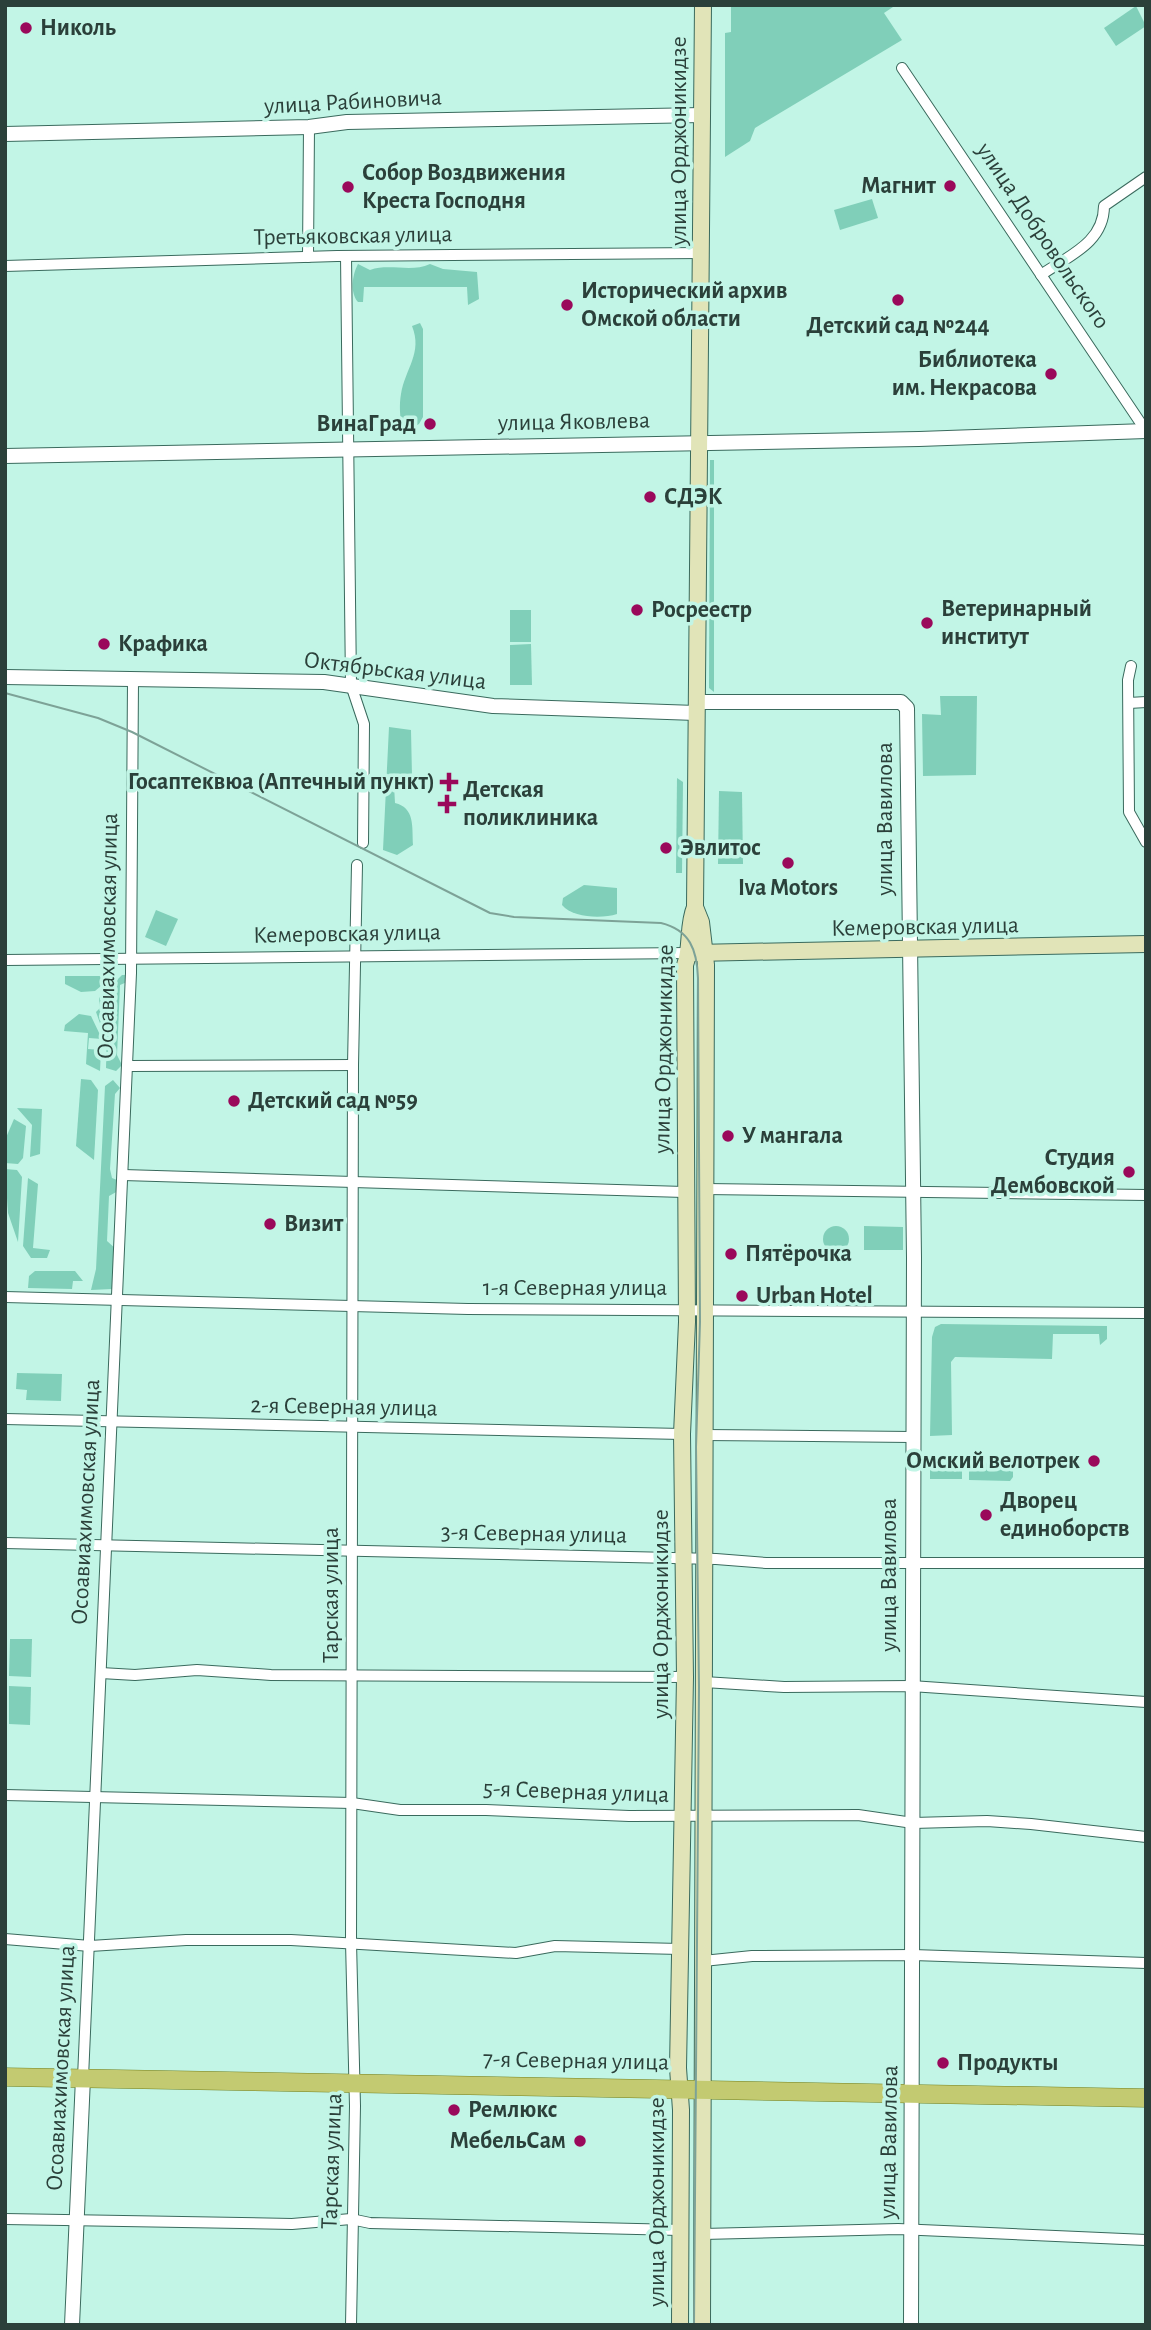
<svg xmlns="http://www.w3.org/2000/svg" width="1151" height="2330" viewBox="0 0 1151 2330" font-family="'Alegreya Sans',sans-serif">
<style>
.green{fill:#80cfb9}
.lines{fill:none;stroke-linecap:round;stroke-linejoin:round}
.minor-casing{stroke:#3a6a5d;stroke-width:12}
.tertiary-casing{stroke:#3a6a5d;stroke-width:16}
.secondary-casing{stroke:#3a6a5d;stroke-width:18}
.primary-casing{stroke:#748220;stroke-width:19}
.minor{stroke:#fff;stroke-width:10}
.tertiary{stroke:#fff;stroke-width:14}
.secondary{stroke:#e1e4b8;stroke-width:16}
.primary{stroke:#c3ca71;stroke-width:18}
.tram{stroke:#7da297;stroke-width:2}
.poi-dot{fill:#9a095b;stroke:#c2f5e6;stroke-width:2.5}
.labels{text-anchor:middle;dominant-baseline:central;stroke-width:7;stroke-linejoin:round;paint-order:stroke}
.poi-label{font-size:24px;font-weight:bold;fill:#2b403a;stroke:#c2f5e6;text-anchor:start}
.street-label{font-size:24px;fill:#2b403a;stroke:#c2f5e6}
</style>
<rect width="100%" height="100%" fill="#c2f5e6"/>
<g class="green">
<path d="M731,5H896L884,13L902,40L755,128L750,141L725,157V33L731,32Z"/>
<path d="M1136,6L1146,26L1116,46L1104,28Z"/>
<path d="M872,199L878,218L840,230L834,210Z"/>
<path d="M358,264L370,270C390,263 411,273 430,264L443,269L477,272L479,299L468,305L467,287H364L363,302H358C350,293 352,275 358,264Z"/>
<path d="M420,323L423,329V417L419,424L407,431L402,428C400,417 399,405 401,394C405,369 423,353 412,326Z"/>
<path d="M710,460H714V692L709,688Z"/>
<rect x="510" y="610" width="21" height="32"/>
<path d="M531,644L532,685H510V645Z"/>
<path d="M940,696H977L976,775L923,776L922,714L941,715Z"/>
<path d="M389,727L411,730L412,776L409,783L394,785L395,803C415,808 412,826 413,845L397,855L383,850Z"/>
<path d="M677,778L683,782L682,873H676Z"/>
<path d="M719,791L742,792L743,864H718Z"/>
<path d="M584,885L617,888V914C602,919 573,918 562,905L563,898Z"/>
<path d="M156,910L178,919L166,946L145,937Z"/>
<path d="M122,975H127V982L120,985L117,1055L122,1065L116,1071L106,1068L107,1027L101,1026L96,1012L100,1008L99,998Z"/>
<path d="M65,976H113L95,991L81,992L65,984Z"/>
<path d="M79,1014L91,1016L102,1039L89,1038L88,1049L101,1050L100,1071L86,1064L88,1033L64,1031L65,1025Z"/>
<path d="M81,1079L91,1080L98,1090L94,1160L76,1146Z"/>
<path d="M113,1080L120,1088L115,1094L110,1169L112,1178L117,1180L118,1191L109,1196L107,1241L117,1250L112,1289L91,1290L96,1269L105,1086Z"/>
<path d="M17,1108L42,1109L40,1154L30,1157L32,1125Z"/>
<path d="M14,1119L26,1126L23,1158L18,1164L5,1163V1140Z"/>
<path d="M5,1169L17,1170L22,1177L18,1242L8,1213Z"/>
<path d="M28,1178L38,1184L33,1248L50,1250L47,1258H31L23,1246Z"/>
<circle cx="836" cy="1239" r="13"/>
<path d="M864,1226L903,1227V1250H864Z"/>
<path d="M35,1271H75L83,1281H73L72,1289L28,1288L29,1276Z"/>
<path d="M941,1324L1107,1326V1339L1100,1345L1099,1334H1053L1052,1359L955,1357L951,1362L952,1435L930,1436L932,1337L935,1327Z"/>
<path d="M17,1373L62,1374L61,1401L26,1400L27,1390L16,1389Z"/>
<rect x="930" y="1463" width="32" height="16"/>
<path d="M969,1463L1009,1464L1013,1466V1477L1010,1481L969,1480Z"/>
<path d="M10,1639H32L31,1677L9,1676Z"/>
<path d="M9,1686L31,1687L30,1725L9,1724Z"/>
</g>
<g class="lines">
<g class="minor-casing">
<g id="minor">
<path d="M902,68L1144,428"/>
<path d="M346,256L351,685L364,724L363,843"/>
<path d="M308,257L309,127"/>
<path d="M5,266L337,256L701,253"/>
<path d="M1041,275C1068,256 1104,243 1104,206L1146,177"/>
<path d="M1131,666L1128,680L1129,812L1146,842"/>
<path d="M1129,703L1146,702"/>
<path d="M5,960L689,953"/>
<path d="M128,1066L353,1065"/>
<path d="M123,1175L684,1192"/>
<path d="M705,1189L1146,1195"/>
<path d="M5,1297L468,1309L1146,1313"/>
<path d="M5,1419L682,1434"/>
<path d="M704,1435L912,1437"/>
<path d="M5,1543L716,1559L766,1563H1146"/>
<path d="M101,1673L135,1675L197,1670L271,1675L685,1677"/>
<path d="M704,1682L784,1687L911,1686L1146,1702"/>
<path d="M5,1795L352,1803L400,1810H486L629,1816L858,1815L913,1823L987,1821L1031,1824L1146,1837"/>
<path d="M5,1939L90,1946L186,1940H291L516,1953L555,1946L680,1949"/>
<path d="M703,1961L752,1956L913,1955L1146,1963"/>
<path d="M83,2078L131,973L133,681"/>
<path d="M5,2219L292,2224L351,2219L370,2223L680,2230"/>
<path d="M703,2234L898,2229L1146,2240"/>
<path d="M351,2325L355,2106L351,1942L353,1065L357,865"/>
</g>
</g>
<g class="tertiary-casing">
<g id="tertiary">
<path d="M5,134L309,127L347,122L702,115"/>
<path d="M5,456L919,439L1146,431"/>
<path d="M5,677L324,682L493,706L696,713"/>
<path d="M696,702H901L907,708L914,1257L911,2325"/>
<path d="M72,2325L83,2078"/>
</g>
</g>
<g class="secondary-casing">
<g id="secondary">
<path d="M695,907L701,922L706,965L702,2325"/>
<path d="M695,953L1146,944"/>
<path d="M680,2325L681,2110L678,2068L685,1677L682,1434L687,1322L685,965C692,946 687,926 695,907L703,5"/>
</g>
</g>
<g class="primary-casing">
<path id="primary" d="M5,2077L1146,2098"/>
</g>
<use href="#minor" class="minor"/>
<use href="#tertiary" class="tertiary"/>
<use href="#secondary" class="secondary"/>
<use href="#primary" class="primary"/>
<path class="tram" d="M5,693L98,718L132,732L490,913L514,917L661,923C690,930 697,950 698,978L700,1322L696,1447L699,1687L694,2325"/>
</g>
<g class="poi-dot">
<circle cx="26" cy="28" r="7"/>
<circle cx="950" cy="186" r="7"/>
<circle cx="348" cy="187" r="7"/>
<circle cx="898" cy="300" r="7"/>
<circle cx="567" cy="305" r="7"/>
<circle cx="1051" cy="374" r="7"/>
<circle cx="430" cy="424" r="7"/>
<circle cx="650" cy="497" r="7"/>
<circle cx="637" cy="610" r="7"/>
<circle cx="927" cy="623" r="7"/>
<circle cx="104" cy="644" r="7"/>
<path d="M445.5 771.5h7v7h7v7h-7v7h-7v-7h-7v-7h7z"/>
<path d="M443.5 793.5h7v7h7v7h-7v7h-7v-7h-7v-7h7z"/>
<circle cx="666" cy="848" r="7"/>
<circle cx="788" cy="863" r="7"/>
<circle cx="234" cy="1101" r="7"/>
<circle cx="728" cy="1136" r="7"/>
<circle cx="1129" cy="1172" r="7"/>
<circle cx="270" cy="1224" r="7"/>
<circle cx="731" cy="1254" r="7"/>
<circle cx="742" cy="1296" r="7"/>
<circle cx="1094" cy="1461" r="7"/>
<circle cx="986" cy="1515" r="7"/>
<circle cx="943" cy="2063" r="7"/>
<circle cx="454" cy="2110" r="7"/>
<circle cx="580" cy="2141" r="7"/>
</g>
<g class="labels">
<g class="poi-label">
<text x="40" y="28">Николь</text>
<text x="362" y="173">Собор Воздвижения<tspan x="362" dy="28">Креста Господня</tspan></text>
<text x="936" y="186" text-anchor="end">Магнит</text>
<text x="581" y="291">Исторический архив<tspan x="581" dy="28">Омской области</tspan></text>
<text x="898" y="326" text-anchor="middle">Детский сад №244</text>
<text x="1037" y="360" text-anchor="end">Библиотека<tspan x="1037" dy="28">им. Некрасова</tspan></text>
<text x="416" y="424" text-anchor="end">ВинаГрад</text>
<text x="664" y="497">СДЭК</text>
<text x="941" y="609">Ветеринарный<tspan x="941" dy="28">институт</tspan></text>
<text x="651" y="610">Росреестр</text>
<text x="118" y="644">Крафика</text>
<text x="435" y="782" text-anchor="end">Госаптеквюа (Аптечный пункт)</text>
<text x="463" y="790">Детская<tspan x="463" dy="28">поликлиника</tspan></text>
<text x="680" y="848">Эвлитос</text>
<text x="788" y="888" text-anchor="middle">Iva Motors</text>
<text x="248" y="1101">Детский сад №59</text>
<text x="742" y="1136">У мангала</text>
<text x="1115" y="1158" text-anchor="end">Студия<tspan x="1115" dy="28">Дембовской</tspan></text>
<text x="284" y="1224">Визит</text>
<text x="745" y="1254">Пятёрочка</text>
<text x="756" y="1296">Urban Hotel</text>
<text x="1080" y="1461" text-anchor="end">Омский велотрек</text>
<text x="1000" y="1501">Дворец<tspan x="1000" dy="28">единоборств</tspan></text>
<text x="957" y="2063">Продукты</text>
<text x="468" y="2110">Ремлюкс</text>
<text x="566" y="2141" text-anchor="end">МебельСам</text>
</g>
<g class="street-label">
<text transform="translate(353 102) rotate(-3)">улица Рабиновича</text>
<text transform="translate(679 141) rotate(-90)">улица Орджоникидзе</text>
<text transform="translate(353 236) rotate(-1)">Третьяковская улица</text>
<text transform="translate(1043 236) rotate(56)">улица Добровольского</text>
<text transform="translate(574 422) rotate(-1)">улица Яковлева</text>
<text transform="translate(395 671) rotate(7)">Октябрьская улица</text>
<text transform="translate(885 819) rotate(-90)">улица Вавилова</text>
<text transform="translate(925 927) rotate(-1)">Кемеровская улица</text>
<text transform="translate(347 934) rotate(-1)">Кемеровская улица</text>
<text transform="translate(108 936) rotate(-89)">Осоавиахимовская улица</text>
<text transform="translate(664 1049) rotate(-89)">улица Орджоникидзе</text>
<text x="575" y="1288">1-я Северная улица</text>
<text transform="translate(344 1407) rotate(1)">2-я Северная улица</text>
<text transform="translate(86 1502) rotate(-87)">Осоавиахимовская улица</text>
<text transform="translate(534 1534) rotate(1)">3-я Северная улица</text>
<text transform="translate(889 1575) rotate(-90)">улица Вавилова</text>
<text transform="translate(331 1595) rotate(-90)">Тарская улица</text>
<text transform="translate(661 1614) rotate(-90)">улица Орджоникидзе</text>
<text transform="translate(576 1792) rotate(2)">5-я Северная улица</text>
<text transform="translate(576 2061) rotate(1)">7-я Северная улица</text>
<text transform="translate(61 2068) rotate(-87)">Осоавиахимовская улица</text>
<text transform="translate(889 2142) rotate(-89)">улица Вавилова</text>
<text transform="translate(332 2161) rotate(-88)">Тарская улица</text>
<text transform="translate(657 2202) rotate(-90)">улица Орджоникидзе</text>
</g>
</g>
<rect width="1151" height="2330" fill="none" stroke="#2b403a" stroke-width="14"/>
</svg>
